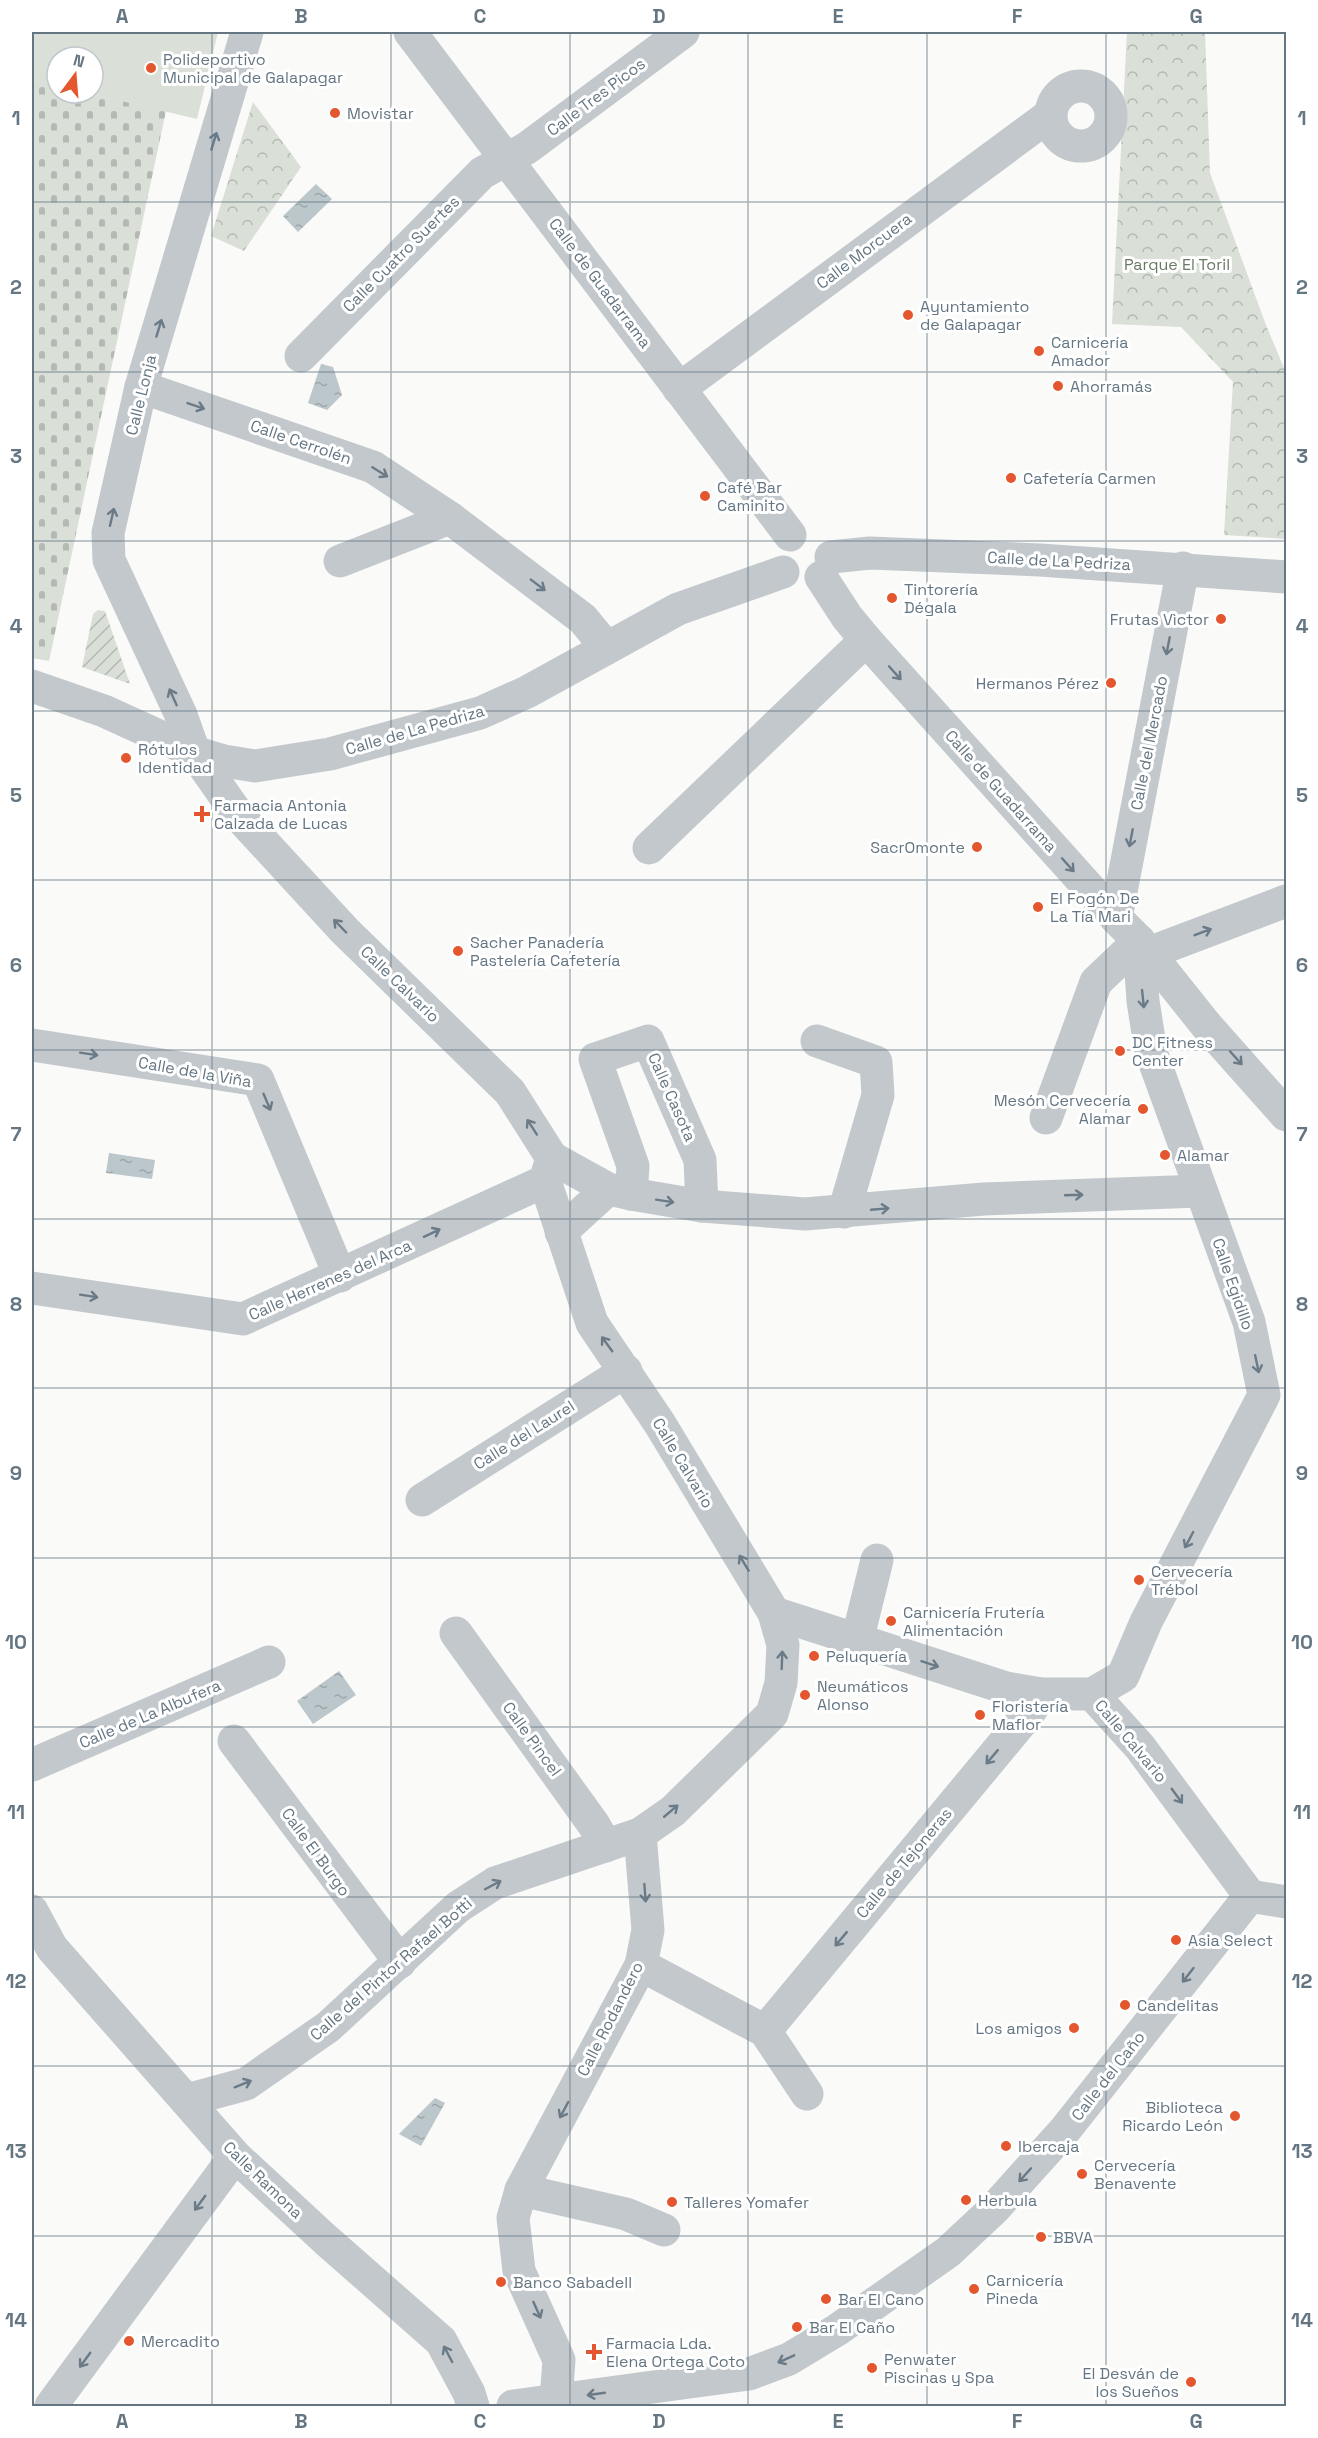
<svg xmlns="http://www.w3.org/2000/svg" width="1318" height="2438" viewBox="0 0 1318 2438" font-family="'Space Grotesk',sans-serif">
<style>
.cemetery{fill:url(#cemetery-stones)}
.park{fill:url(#park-crowns)}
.garden{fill:url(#garden-furrows)}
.pitch{fill:#dadfd7}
.water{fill:url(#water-ripples)}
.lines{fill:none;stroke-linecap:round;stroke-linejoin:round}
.minor{stroke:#c3c8cc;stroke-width:33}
.oneway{stroke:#6a7a87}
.grid{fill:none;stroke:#657683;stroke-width:1.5;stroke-opacity:0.55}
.poi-dot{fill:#e4572e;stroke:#fff;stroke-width:2}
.labels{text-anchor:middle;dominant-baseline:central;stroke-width:6;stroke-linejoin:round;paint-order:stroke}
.poi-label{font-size:16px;fill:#657683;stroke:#fff;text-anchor:start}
.street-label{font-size:16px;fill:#657683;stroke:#fff}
.park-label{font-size:16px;fill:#687a64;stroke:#fff}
.neatline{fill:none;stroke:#657683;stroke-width:2}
.grid-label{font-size:20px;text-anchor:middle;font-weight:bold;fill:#657683}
</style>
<defs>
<pattern id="cemetery-stones" width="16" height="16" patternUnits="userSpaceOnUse" patternTransform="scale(1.5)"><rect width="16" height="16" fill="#dadfd7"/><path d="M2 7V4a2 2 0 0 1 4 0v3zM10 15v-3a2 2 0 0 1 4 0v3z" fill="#b4b9b4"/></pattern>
<pattern id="park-crowns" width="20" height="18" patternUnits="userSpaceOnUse" patternTransform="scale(1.5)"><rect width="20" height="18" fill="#dadfd7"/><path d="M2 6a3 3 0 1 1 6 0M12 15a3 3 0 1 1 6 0" fill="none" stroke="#b4b9b4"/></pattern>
<pattern id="garden-furrows" width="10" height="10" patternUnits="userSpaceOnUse" patternTransform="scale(1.5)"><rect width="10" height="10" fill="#dadfd7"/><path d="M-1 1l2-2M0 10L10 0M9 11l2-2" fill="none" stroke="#b4b9b4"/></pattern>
<pattern id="water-ripples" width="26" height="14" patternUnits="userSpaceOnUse" patternTransform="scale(1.5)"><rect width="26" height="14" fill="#bbc7cb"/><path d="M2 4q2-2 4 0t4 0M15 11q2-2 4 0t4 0" fill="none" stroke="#9ca6aa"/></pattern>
</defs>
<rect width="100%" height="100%" fill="#fafaf8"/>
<path class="cemetery" d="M32,80L57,86V93H88L166,111L49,661L32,658Z"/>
<g class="park">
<path d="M1127,32H1205L1210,173L1266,325L1286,373V539L1224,535L1233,382L1181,327L1112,324Z"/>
<path d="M253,102L301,167L244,251L211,236Z"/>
</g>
<path class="garden" d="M98,610L105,611L130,684L82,667L93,614Z"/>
<path class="pitch" d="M32,32H218L197,119L88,93H93V57H57V86L32,80Z"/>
<g class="water">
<path d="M316,184L332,199L298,232L283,216Z"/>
<path d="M321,364L333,367L342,395L327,410L308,403Z"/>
<path d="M109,1153L155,1160L152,1179L106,1173Z"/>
<path d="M339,1671L356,1695L313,1724L297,1701Z"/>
<path d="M435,2098L445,2103L421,2146L399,2134Z"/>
</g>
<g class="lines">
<g class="minor">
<path d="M410,32L790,535"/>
<circle cx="1081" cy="116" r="30"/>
<path d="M301,356L482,173L527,148L683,32"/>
<path d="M141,387L373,467L450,518L583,619L606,647"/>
<path d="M679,389L1050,115"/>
<path d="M831,557L870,553L1040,560L1286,577"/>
<path d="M340,561L450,518"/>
<path d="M821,577L847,617L866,640L1116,918L1139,941L1206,1025L1286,1115"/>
<path d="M32,686L104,711L194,752L224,761L255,766L330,754L480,713L527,692L678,609L783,572"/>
<path d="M649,848L866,640"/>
<path d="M1116,918L1183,568"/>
<path d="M1149,953L1286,901"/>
<path d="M817,1041L876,1062L878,1095L844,1212"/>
<path d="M32,1045L258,1080L340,1276"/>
<path d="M1046,1118L1096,982L1139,941"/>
<path d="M552,1158L608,1189L631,1194L702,1206L805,1214L984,1199L1200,1191"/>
<path d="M631,1194L633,1166L595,1059L648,1041L700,1160L702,1206"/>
<path d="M561,1232L608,1189"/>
<path d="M32,1288L243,1319L545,1181"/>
<path d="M422,1500L626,1371"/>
<path d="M774,1613L1006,1688L1041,1694H1092L1140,1747L1250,1896"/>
<path d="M456,1633L594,1825L606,1846"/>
<path d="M857,1641L877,1560"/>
<path d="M1092,1694L1123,1676L1146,1622L1264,1395L1249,1322L1151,1052L1143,1001L1139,941"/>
<path d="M234,1741L400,1962"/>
<path d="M32,1765L269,1662"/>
<path d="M1250,1896L1286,1902"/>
<path d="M32,1911L52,1948L235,2156L326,2240L441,2341L469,2393L473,2406"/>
<path d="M641,1965L765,2031L807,2094"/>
<path d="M765,2031L1029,1713L1041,1694"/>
<path d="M187,2100L246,2084L328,2027L458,1907L495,1883L640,1834L673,1811L772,1714L781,1683L783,1645L774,1613L660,1424L592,1323L545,1181L552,1158L510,1092L345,931L239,816L194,752L181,715L109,560L108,533L141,387L247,32"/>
<path d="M521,2190L626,2214L664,2230"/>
<path d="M556,2400L559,2360L519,2271L513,2218L521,2190L641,1965L648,1930L640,1834"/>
<path d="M51,2406L235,2156"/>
<path d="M513,2406L749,2374L789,2359L837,2330L948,2252L994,2209L1065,2130L1250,1896"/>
</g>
</g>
<defs><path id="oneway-shaft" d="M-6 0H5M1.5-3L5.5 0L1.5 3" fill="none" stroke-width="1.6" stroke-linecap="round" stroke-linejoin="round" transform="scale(1.5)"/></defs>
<g class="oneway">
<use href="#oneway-shaft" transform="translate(214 141) rotate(-73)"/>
<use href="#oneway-shaft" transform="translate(159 328) rotate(-73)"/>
<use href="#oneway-shaft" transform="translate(196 406) rotate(19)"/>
<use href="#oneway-shaft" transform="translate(380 472) rotate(32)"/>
<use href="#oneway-shaft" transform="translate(112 517) rotate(-77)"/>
<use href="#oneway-shaft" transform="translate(538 585) rotate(37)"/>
<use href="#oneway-shaft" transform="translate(1168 646) rotate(101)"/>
<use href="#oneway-shaft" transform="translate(895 673) rotate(48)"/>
<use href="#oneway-shaft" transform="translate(173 697) rotate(-114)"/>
<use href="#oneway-shaft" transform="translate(1131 838) rotate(101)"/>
<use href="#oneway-shaft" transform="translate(1068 865) rotate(48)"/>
<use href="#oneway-shaft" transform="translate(340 926) rotate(-134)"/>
<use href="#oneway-shaft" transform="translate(1203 932) rotate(-21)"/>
<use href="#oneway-shaft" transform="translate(1143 999) rotate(84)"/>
<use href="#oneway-shaft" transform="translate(89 1054) rotate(9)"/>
<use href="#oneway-shaft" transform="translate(1236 1058) rotate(48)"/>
<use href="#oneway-shaft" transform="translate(267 1102) rotate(67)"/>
<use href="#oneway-shaft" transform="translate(532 1127) rotate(-123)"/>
<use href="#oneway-shaft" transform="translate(1074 1195) rotate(-2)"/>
<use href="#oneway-shaft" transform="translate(665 1201) rotate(9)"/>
<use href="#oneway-shaft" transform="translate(880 1209) rotate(-5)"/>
<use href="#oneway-shaft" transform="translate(432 1233) rotate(-25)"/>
<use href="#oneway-shaft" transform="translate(89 1296) rotate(9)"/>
<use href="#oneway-shaft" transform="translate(607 1344) rotate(-126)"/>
<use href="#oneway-shaft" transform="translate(1257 1364) rotate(78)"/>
<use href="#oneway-shaft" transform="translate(1189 1540) rotate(118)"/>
<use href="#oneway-shaft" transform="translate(744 1563) rotate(-121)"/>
<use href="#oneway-shaft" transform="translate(782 1660) rotate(-88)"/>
<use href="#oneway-shaft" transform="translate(930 1664) rotate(18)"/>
<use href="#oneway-shaft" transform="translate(992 1757) rotate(130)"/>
<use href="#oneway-shaft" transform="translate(1177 1796) rotate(54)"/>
<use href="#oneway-shaft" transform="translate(671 1811) rotate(-40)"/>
<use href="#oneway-shaft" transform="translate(493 1885) rotate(-28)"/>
<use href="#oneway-shaft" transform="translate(645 1893) rotate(86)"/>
<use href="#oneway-shaft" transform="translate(841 1939) rotate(130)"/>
<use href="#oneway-shaft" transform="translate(1188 1975) rotate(128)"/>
<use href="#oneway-shaft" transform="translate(243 2084) rotate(-22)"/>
<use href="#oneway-shaft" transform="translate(564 2110) rotate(118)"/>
<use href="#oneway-shaft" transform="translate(1025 2175) rotate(132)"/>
<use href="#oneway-shaft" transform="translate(200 2203) rotate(126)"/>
<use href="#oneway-shaft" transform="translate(537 2310) rotate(66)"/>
<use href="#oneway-shaft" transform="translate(448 2354) rotate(-118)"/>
<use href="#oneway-shaft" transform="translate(786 2359) rotate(156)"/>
<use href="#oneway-shaft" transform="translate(85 2360) rotate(126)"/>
<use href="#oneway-shaft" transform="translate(596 2394) rotate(172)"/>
</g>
<path class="grid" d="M212,32V2406M391,32V2406M570,32V2406M748,32V2406M927,32V2406M1106,32V2406M32,202H1286M32,372H1286M32,541H1286M32,711H1286M32,880H1286M32,1050H1286M32,1219H1286M32,1388H1286M32,1558H1286M32,1727H1286M32,1897H1286M32,2066H1286M32,2236H1286"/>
<g class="poi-dot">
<circle cx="151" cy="68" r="6"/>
<circle cx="335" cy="113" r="6"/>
<circle cx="908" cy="315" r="6"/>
<circle cx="1039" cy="351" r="6"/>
<circle cx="1058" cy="386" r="6"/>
<circle cx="1011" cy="478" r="6"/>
<circle cx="705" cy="496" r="6"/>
<circle cx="892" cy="598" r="6"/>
<circle cx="1221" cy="619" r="6"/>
<circle cx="1111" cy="683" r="6"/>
<circle cx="126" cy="758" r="6"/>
<path d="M199 805h6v6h6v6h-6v6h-6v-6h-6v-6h6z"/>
<circle cx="977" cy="847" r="6"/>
<circle cx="1038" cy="907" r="6"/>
<circle cx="458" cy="951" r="6"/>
<circle cx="1120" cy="1051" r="6"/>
<circle cx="1143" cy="1109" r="6"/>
<circle cx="1165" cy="1155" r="6"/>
<circle cx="1139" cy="1580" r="6"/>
<circle cx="891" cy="1621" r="6"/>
<circle cx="814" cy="1656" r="6"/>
<circle cx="805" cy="1695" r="6"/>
<circle cx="980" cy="1715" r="6"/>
<circle cx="1176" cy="1940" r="6"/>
<circle cx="1125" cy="2005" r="6"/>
<circle cx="1074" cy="2028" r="6"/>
<circle cx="1235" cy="2116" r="6"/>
<circle cx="1006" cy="2146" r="6"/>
<circle cx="1082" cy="2174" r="6"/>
<circle cx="966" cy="2200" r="6"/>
<circle cx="672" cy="2202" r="6"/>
<circle cx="1041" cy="2237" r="6"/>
<circle cx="501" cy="2282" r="6"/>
<circle cx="974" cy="2289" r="6"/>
<circle cx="826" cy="2299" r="6"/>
<circle cx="797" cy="2327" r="6"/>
<circle cx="129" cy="2341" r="6"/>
<path d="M591 2343h6v6h6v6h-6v6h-6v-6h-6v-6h6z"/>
<circle cx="872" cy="2368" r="6"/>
<circle cx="1191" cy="2382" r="6"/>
</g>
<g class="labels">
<g class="poi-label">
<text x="163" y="59">Polideportivo<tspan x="163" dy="18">Municipal de Galapagar</tspan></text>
<text x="347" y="113">Movistar</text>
<text x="920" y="306">Ayuntamiento<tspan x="920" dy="18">de Galapagar</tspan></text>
<text x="1051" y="342">Carnicería<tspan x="1051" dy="18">Amador</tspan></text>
<text x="1070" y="386">Ahorramás</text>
<text x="1023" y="478">Cafetería Carmen</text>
<text x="717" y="487">Café Bar<tspan x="717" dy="18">Caminito</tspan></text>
<text x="904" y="589">Tintorería<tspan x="904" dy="18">Dégala</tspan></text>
<text x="1209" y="619" text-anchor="end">Frutas Vìctor</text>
<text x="1099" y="683" text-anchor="end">Hermanos Pérez</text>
<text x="138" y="749">Rótulos<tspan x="138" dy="18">Identidad</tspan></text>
<text x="214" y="805">Farmacia Antonia<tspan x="214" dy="18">Calzada de Lucas</tspan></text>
<text x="965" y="847" text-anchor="end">SacrOmonte</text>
<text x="1050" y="898">El Fogón De<tspan x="1050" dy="18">La Tía Mari</tspan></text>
<text x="470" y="942">Sacher Panadería<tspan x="470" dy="18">Pastelería Cafetería</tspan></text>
<text x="1132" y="1042">DC Fitness<tspan x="1132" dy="18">Center</tspan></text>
<text x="1131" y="1100" text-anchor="end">Mesón Cervecería<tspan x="1131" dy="18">Alamar</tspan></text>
<text x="1177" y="1155">Alamar</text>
<text x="1151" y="1571">Cervecería<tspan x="1151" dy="18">Trébol</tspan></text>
<text x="903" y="1612">Carnicería Frutería<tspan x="903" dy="18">Alimentación</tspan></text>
<text x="826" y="1656">Peluquería</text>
<text x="817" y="1686">Neumáticos<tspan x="817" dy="18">Alonso</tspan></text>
<text x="992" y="1706">Floristería<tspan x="992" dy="18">Maflor</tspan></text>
<text x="1188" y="1940">Asia Select</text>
<text x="1137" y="2005">Candelitas</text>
<text x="1062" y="2028" text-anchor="end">Los amigos</text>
<text x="1223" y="2107" text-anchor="end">Biblioteca<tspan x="1223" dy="18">Ricardo León</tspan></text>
<text x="1018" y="2146">Ibercaja</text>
<text x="1094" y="2165">Cervecería<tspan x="1094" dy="18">Benavente</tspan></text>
<text x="978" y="2200">Herbula</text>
<text x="684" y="2202">Talleres Yomafer</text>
<text x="1053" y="2237">BBVA</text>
<text x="986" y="2280">Carnicería<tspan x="986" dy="18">Pineda</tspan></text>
<text x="513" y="2282">Banco Sabadell</text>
<text x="838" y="2299">Bar El Cano</text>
<text x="809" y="2327">Bar El Caño</text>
<text x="141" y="2341">Mercadito</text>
<text x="606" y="2343">Farmacia Lda.<tspan x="606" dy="18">Elena Ortega Coto</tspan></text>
<text x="884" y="2359">Penwater<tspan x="884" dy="18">Piscinas y Spa</tspan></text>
<text x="1179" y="2373" text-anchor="end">El Desván de<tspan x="1179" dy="18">los Sueños</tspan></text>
</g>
<g class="street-label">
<text transform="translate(596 97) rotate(-37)">Calle Tres Picos</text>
<text transform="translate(864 251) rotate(-37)">Calle Morcuera</text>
<text transform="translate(401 254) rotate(-45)">Calle Cuatro Suertes</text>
<text transform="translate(600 283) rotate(53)">Calle de Guadarrama</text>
<text transform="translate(141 395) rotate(-76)">Calle Lonja</text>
<text transform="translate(301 442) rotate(19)">Calle Cerrolén</text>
<text transform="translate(1059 561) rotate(3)">Calle de La Pedriza</text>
<text transform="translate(415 730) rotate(-16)">Calle de La Pedriza</text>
<text transform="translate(1149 743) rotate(-79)">Calle del Mercado</text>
<text transform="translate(1001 791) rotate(48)">Calle de Guadarrama</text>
<text transform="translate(400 984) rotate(44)">Calle Calvario</text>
<text transform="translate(195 1072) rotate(10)">Calle de la Viña</text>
<text transform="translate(672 1097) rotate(66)">Calle Casota</text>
<text transform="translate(330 1280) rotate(-24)">Calle Herrenes del Arca</text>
<text transform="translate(1233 1284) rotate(71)">Calle Egidillo</text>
<text transform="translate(524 1435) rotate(-32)">Calle del Laurel</text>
<text transform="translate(683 1463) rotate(59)">Calle Calvario</text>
<text transform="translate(150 1714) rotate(-23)">Calle de La Albufera</text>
<text transform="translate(532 1739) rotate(54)">Calle Pincel</text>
<text transform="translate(1131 1741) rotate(50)">Calle Calvario</text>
<text transform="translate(316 1852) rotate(54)">Calle El Burgo</text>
<text transform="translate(904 1863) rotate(-50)">Calle de Tejoneras</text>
<text transform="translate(391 1969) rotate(-41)">Calle del Pintor Rafael Botti</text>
<text transform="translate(610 2019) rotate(-63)">Calle Rodandero</text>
<text transform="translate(1108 2076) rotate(-52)">Calle del Caño</text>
<text transform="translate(263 2180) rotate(44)">Calle Ramona</text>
</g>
<g class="park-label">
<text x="1177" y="264">Parque El Toril</text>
</g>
</g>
<rect width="1318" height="2438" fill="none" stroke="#ffffff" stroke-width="66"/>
<g transform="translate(75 75) rotate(16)"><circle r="28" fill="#ffffff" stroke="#c1c8cd" stroke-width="1.5"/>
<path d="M0-4.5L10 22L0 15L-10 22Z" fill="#e4572e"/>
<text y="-9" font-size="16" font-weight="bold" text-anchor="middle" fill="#657683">N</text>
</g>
<rect x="33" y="33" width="1252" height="2372" class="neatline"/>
<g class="grid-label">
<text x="122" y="23">A</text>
<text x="301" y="23">B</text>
<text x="480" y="23">C</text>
<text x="659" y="23">D</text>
<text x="838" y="23">E</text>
<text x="1017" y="23">F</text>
<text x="1196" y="23">G</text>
<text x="16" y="125">1</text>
<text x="1302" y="125">1</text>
<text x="16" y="294">2</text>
<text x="1302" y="294">2</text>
<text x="16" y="463">3</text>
<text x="1302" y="463">3</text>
<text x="16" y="633">4</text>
<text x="1302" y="633">4</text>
<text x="16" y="802">5</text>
<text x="1302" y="802">5</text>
<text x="16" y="972">6</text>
<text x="1302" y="972">6</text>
<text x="16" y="1141">7</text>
<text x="1302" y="1141">7</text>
<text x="16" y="1311">8</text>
<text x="1302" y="1311">8</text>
<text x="16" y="1480">9</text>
<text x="1302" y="1480">9</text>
<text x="16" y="1649">10</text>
<text x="1302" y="1649">10</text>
<text x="16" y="1819">11</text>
<text x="1302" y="1819">11</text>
<text x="16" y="1988">12</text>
<text x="1302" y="1988">12</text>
<text x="16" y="2158">13</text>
<text x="1302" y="2158">13</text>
<text x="16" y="2327">14</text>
<text x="1302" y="2327">14</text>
<text x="122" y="2428">A</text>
<text x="301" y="2428">B</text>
<text x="480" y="2428">C</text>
<text x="659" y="2428">D</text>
<text x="838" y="2428">E</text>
<text x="1017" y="2428">F</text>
<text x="1196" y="2428">G</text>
</g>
</svg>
